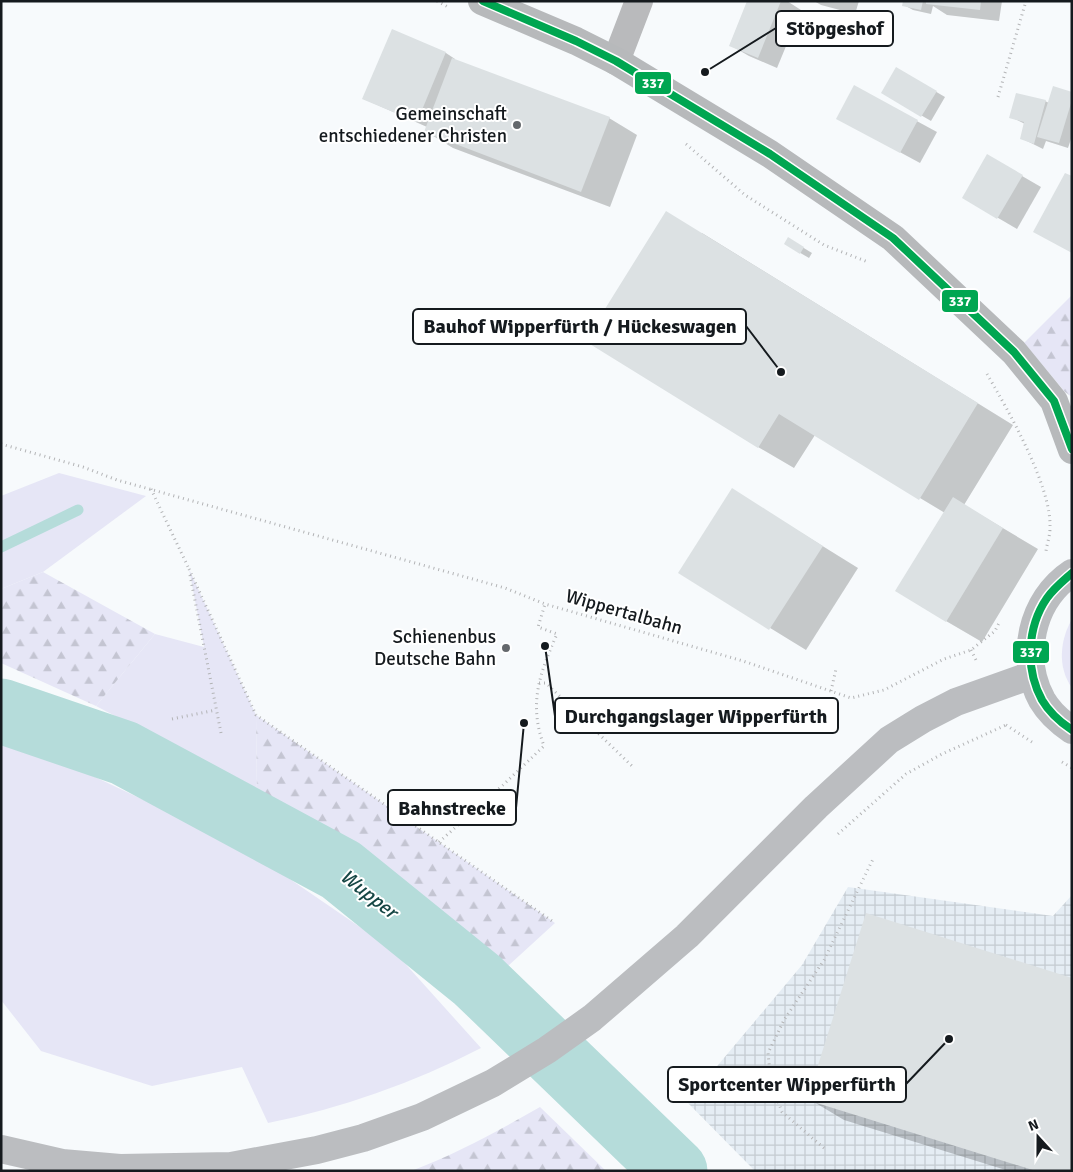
<svg xmlns="http://www.w3.org/2000/svg" width="1073" height="1172" viewBox="0 0 1073 1172" font-family="Signika,sans-serif">
<style>
.industrial{fill:url(#industrial-grid)}
.green{fill:#e6e6f6}
.forest{fill:url(#forest-firs)}
.shadow{fill:#0003}
.lines{fill:none;stroke-linecap:round;stroke-linejoin:round}
.stream{stroke:#b5dcda;stroke-width:11}
.river{stroke:#b5dcda;stroke-width:65}
.building{fill:#dce1e3}
.path{stroke:#b3b4b6;stroke-width:3;stroke-dasharray:1 4;stroke-linecap:butt}
.street{stroke:#b9babc;stroke-width:28}
.secondary{stroke:#b7b9bb;stroke-width:28}
.primary{stroke:#bbbdc0;stroke-width:28}
.bus-1-casing{stroke:#fff;stroke-width:11}
.bus-1{stroke:#00a651;stroke-width:8}
.poi-dot{fill:#64686c;stroke:#fff;stroke-width:2}
.labels{text-anchor:middle;dominant-baseline:central;stroke-width:4;stroke-linejoin:round;paint-order:stroke}
.poi-label{font-size:19px;fill:#151a1e;stroke:#fff;text-anchor:end}
.street-label{font-size:19px;fill:#151a1e;stroke:#fff}
.water-label{font-size:20px;font-style:italic;fill:#164745;stroke:#fff}
.leader{fill:none;stroke:#151a1e;stroke-width:2}
.callout-dot{fill:#151a1e;stroke:#fff;stroke-width:2}
.callout{fill:#fff;stroke:#151a1e;stroke-width:2}
.callout-label{font-size:20px;text-anchor:middle;font-weight:bold;fill:#151a1e}
.line-badge{stroke:#fff;stroke-width:2}
.badge-label{font-size:14px;text-anchor:middle;font-weight:bold;fill:#fff}
</style>
<defs>
<pattern id="industrial-grid" width="8" height="8" patternUnits="userSpaceOnUse" patternTransform="scale(1.25)"><rect width="8" height="8" fill="#e5edf4"/><path d="M0 4h8M4 0v8" fill="none" stroke="#c4cbd1"/></pattern>
<pattern id="forest-firs" width="22" height="20" patternUnits="userSpaceOnUse" patternTransform="scale(1.25)"><rect width="22" height="20" fill="#e6e6f6"/><path d="M5 1l3.5 6h-7zM16 11l3.5 6h-7z" fill="#c4c5d2"/></pattern>
</defs>
<rect width="100%" height="100%" fill="#f7fafc"/>
<path class="industrial" d="M848,887L1053,916L1072,895V1171H755L687,1102L802,965Z"/>
<g class="green">
<path d="M59,473L146,496L43,572L1,589V496Z"/>
<path d="M189,569L256,715L257,795L194,757L96,706L155,634L204,647Z"/>
<path d="M1072,619V688C1057,667 1060,640 1072,619Z"/>
<path d="M1,742L57,759L243,847L392,949L481,1048C413,1083 342,1108 268,1123L242,1067L152,1086L41,1051L1,1000Z"/>
</g>
<g class="forest">
<path d="M1072,295V397L1065,392L1024,343Z"/>
<path d="M43,572L155,634L96,706L1,663V589Z"/>
<path d="M256,715L555,923L508,966L440,915L257,795Z"/>
<path d="M540,1107L606,1171H411C456,1154 498,1131 540,1107Z"/>
</g>
<g class="shadow">
<path d="M748,1H787L801,10L777,68L749,56L730,45Z"/>
<path d="M814,1H859L855,14L821,5Z"/>
<path d="M905,1H1002L999,21L947,15L933,6L931,14L913,10L904,5Z"/>
<path d="M393,31L446,53L455,59V60L609,118L637,135L610,207L453,148L425,131L427,127L364,99Z"/>
<path d="M897,69L945,97L931,121L883,93Z"/>
<path d="M854,87L937,132L920,163L857,129Z"/>
<path d="M1072,93V136L1068,148L1046,141L1043,149L1021,138L1025,124L1011,117L1045,101L1049,103Z"/>
<path d="M988,156L1041,187L1017,229L964,198Z"/>
<path d="M702,233L1013,425L964,505L1038,549L982,642L946,621L945,513L815,435L794,468L758,447Z"/>
<path d="M789,239L812,253L809,258L785,244Z"/>
<path d="M732,490L858,568L806,650L680,573Z"/>
<path d="M809,1099L1072,1171H1009L844,1120Z"/>
</g>
<g class="lines">
<path class="stream" d="M1,547L78,510"/>
<path class="river" d="M1,711L124,753L341,870L477,980L675,1171"/>
</g>
<g class="building">
<path d="M747,1H781L758,58L729,46Z"/>
<path d="M903,1H923L921,10L902,6Z"/>
<path d="M926,1H981L980,10L926,4Z"/>
<path d="M392,29L446,52L417,122L362,99Z"/>
<path d="M452,58L610,117L581,192L424,132Z"/>
<path d="M896,67L937,91L921,117L881,93Z"/>
<path d="M854,85L918,120L900,153L836,119Z"/>
<path d="M1053,86L1072,92V100L1059,143L1037,137Z"/>
<path d="M1016,93L1046,100L1034,144L1020,139L1024,122L1009,118Z"/>
<path d="M987,154L1023,175L997,219L962,198Z"/>
<path d="M1065,173L1072,176V253L1033,232Z"/>
<path d="M666,211L978,403L919,500L779,414L758,448L585,341Z"/>
<path d="M788,237L804,247L800,254L784,244Z"/>
<path d="M732,488L823,546L769,630L678,573Z"/>
<path d="M953,497L1003,528L946,622L895,591Z"/>
<path d="M866,913L1072,978V1171H1036L807,1100Z"/>
</g>
<g class="lines">
<g class="path">
<path d="M437,1L450,8"/>
<path d="M998,97L1026,1"/>
<path d="M686,144L745,195L824,245L868,262"/>
<path d="M987,374C1008,410 1052,487 1050,528C1050,536 1047,544 1046,551"/>
<path d="M1,444L83,467L117,480L505,588L545,604L743,661L851,698L884,690L944,659L971,650L995,631L999,623"/>
<path d="M151,489L189,569"/>
<path d="M189,569L256,715L555,923"/>
<path d="M190,575L221,733"/>
<path d="M971,650L976,660"/>
<path d="M539,683H546L632,766"/>
<path d="M831,691L836,669"/>
<path d="M172,719L216,710"/>
<path d="M1006,725L1032,742"/>
<path d="M1062,762L1072,768"/>
<path d="M838,834L906,774L942,754L1006,725"/>
<path d="M439,842L503,785L544,746C528,703 540,673 557,634L538,627L545,604"/>
<path d="M824,1148L782,1112L771,1082L768,1053L784,1020L824,960L873,859"/>
</g>
<path class="street" d="M616,61L639,1"/>
<path class="secondary" d="M482,1L576,41L616,61L770,154L893,238L1014,352L1054,401L1072,450"/>
<g class="primary">
<path d="M1072,573C1031,600 1019,658 1042,700C1049,712 1060,722 1072,730"/>
<path d="M1,1149L62,1163L120,1168L231,1166L317,1150L363,1138L422,1117L493,1083L547,1050L592,1018L687,936L816,807L889,740L923,719L956,702L1032,675"/>
</g>
<g class="bus-1-casing">
<g id="bus-1">
<path d="M483,1L576,41L616,61L770,154L893,238L1014,352L1054,401L1072,449"/>
<path d="M1072,573C1063,581 1054,588 1047,598C1027,627 1025,669 1042,700C1049,712 1060,722 1072,730"/>
</g>
</g>
<use href="#bus-1" class="bus-1"/>
</g>
<g class="poi-dot">
<circle cx="517" cy="125" r="5"/>
<circle cx="506" cy="648" r="5"/>
</g>
<g class="labels">
<g class="poi-label">
<text x="507" y="114">Gemeinschaft<tspan x="507" dy="22">entschiedener Christen</tspan></text>
<text x="496" y="637">Schienenbus<tspan x="496" dy="22">Deutsche Bahn</tspan></text>
</g>
<g class="street-label">
<text transform="translate(624 612) rotate(16)">Wippertalbahn</text>
</g>
<g class="water-label">
<text transform="translate(369 894) rotate(38)">Wupper</text>
</g>
</g>
<path class="leader" d="M705 72L776 28M781 372L746 326M545 646L555 716M524 723L516 808M949 1039L906 1084"/>
<g class="callout-dot">
<circle cx="705" cy="72" r="5"/>
<circle cx="781" cy="372" r="5"/>
<circle cx="545" cy="646" r="5"/>
<circle cx="524" cy="723" r="5"/>
<circle cx="949" cy="1039" r="5"/>
</g>
<g class="callout">
<rect x="776" y="11" width="117" height="35" rx="5"/>
<rect x="413" y="309" width="333" height="35" rx="5"/>
<rect x="555" y="698" width="283" height="35" rx="5"/>
<rect x="388" y="790" width="128" height="35" rx="5"/>
<rect x="668" y="1067" width="238" height="35" rx="5"/>
</g>
<g class="callout-label">
<text x="835" y="35">Stöpgeshof</text>
<text x="580" y="333">Bauhof Wipperfürth / Hückeswagen</text>
<text x="696" y="723">Durchgangslager Wipperfürth</text>
<text x="452" y="815">Bahnstrecke</text>
<text x="787" y="1091">Sportcenter Wipperfürth</text>
</g>
<g class="line-badge">
<rect x="634" y="71" width="38" height="24" rx="5" fill="#00a651"/>
<rect x="941" y="289" width="38" height="24" rx="5" fill="#00a651"/>
<rect x="1012" y="640" width="38" height="24" rx="5" fill="#00a651"/>
</g>
<g class="badge-label">
<text x="653" y="88">337</text>
<text x="960" y="306">337</text>
<text x="1031" y="657">337</text>
</g>
<rect width="1073" height="1172" fill="none" stroke="#151a1e" stroke-width="5"/>
<g transform="translate(1038 1137) rotate(339)" stroke="#ffffff" stroke-width="4" paint-order="stroke">
<path d="M0-4L9 19L0 12L-9 19Z" fill="#151a1e"/>
<text y="-8" font-size="14" font-weight="bold" text-anchor="middle" fill="#151a1e">N</text>
</g>
</svg>
